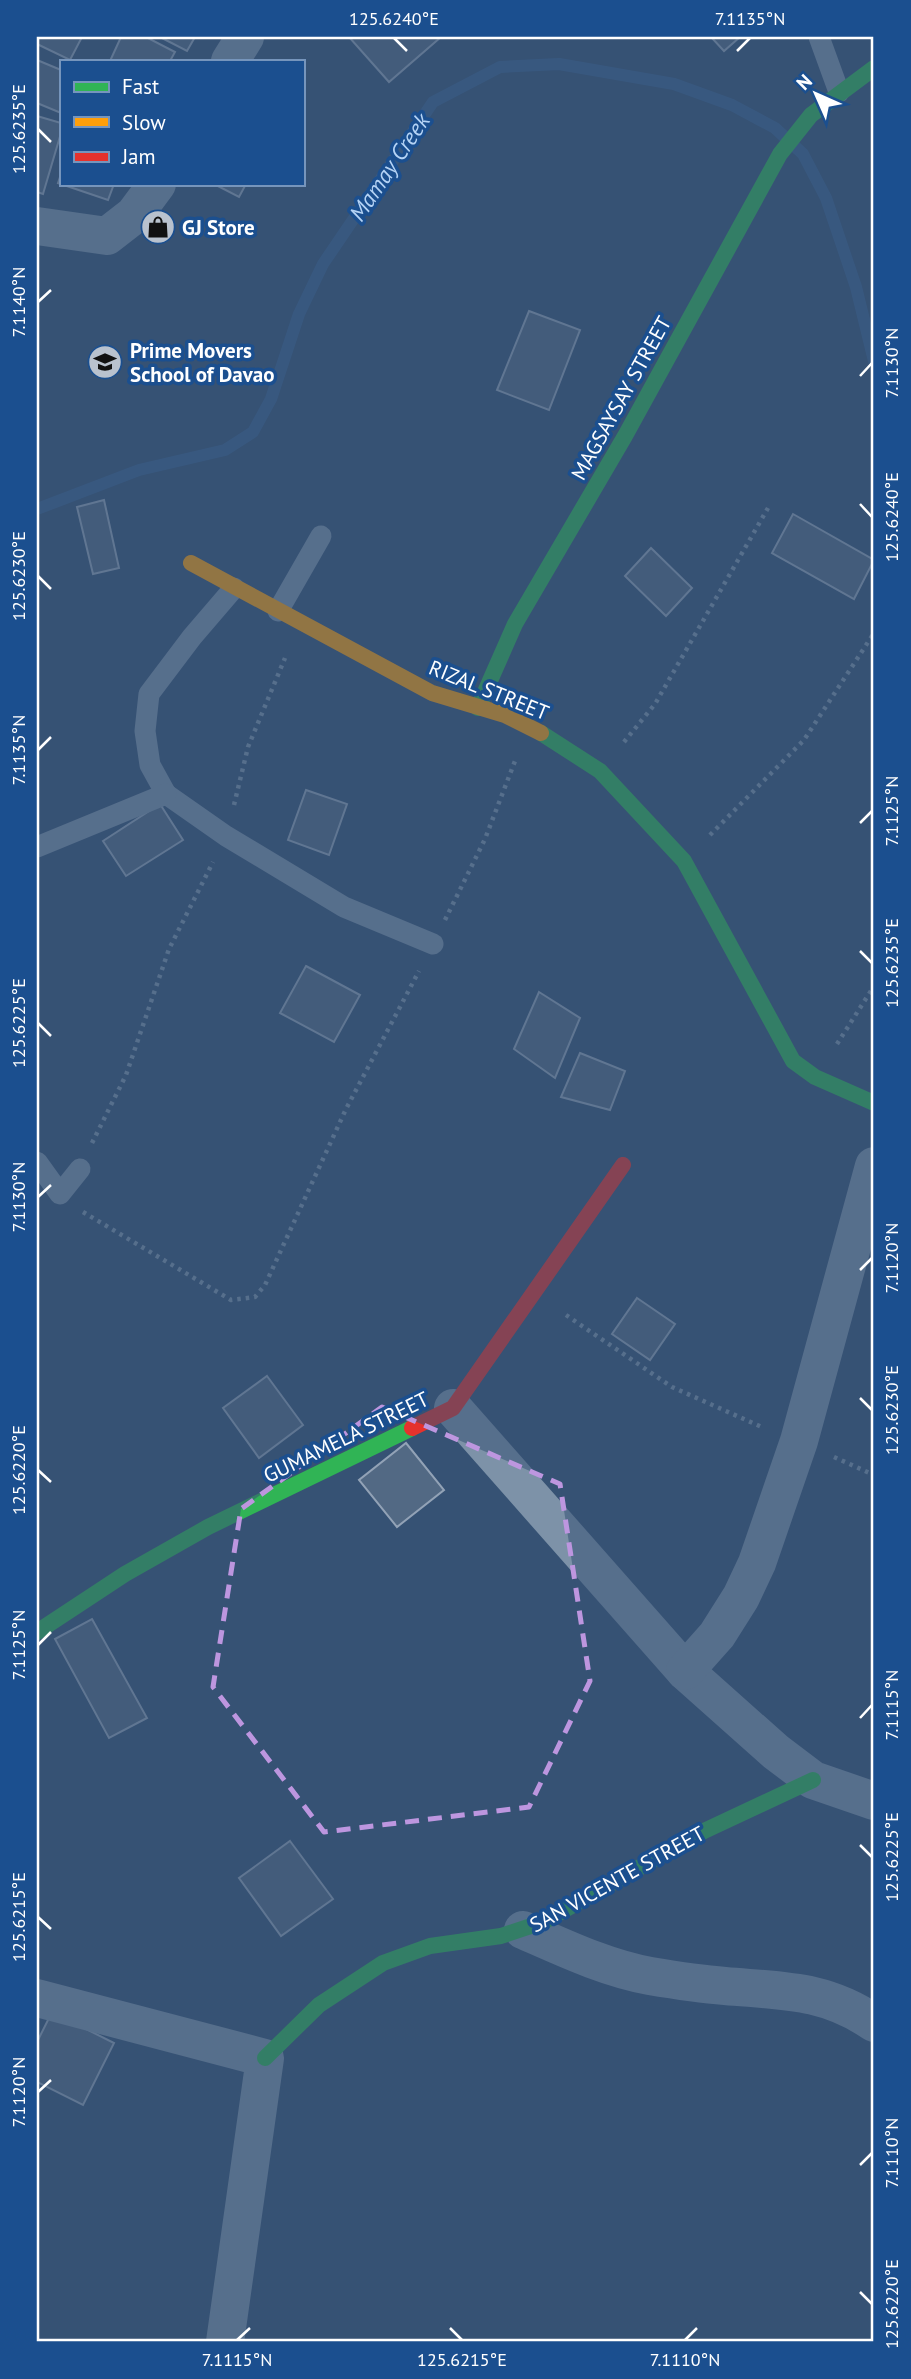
<svg xmlns="http://www.w3.org/2000/svg" width="911" height="2379" viewBox="0 0 911 2379" font-family="'PT Sans',sans-serif">
<style>
.lines{fill:none;stroke-linecap:round;stroke-linejoin:round}
.stream{stroke:#3b618d;stroke-width:12}
.building{fill:#526984;stroke:#92a2b6;stroke-width:2}
.path{stroke:#7d92a8;stroke-width:4.5;stroke-dasharray:3.5 5;stroke-linecap:butt}
.lane{stroke:#7d92a8;stroke-width:21}
.street{stroke:#7d92a8;stroke-width:38}
.fast{stroke:#30b455;stroke-width:16}
.slow{stroke:#ff9f0a;stroke-width:16}
.jam{stroke:#e5322d;stroke-width:16}
.marked{fill:none;stroke:#bd96df;stroke-width:5;stroke-dasharray:14 9;stroke-linejoin:round}
.ticks{fill:none;stroke:#fff;stroke-width:2.5}
.labels{text-anchor:middle;dominant-baseline:central;stroke-width:7;stroke-linejoin:round;paint-order:stroke}
.poi-label{font-size:21px;font-weight:bold;fill:#fff;stroke:#1b4f8f;text-anchor:start}
.street-label{font-size:21px;fill:#fff;stroke:#1b4f8f}
.water-label{font-size:23px;font-style:italic;fill:#b5d3f5;stroke:#1b4f8f}
.neatline{fill:none;stroke:#fff;stroke-width:2.5}
.ticks-label{font-size:18px;text-anchor:middle;fill:#fff}
</style>
<rect width="100%" height="100%" fill="#365274"/>
<g class="lines">
<path class="stream" d="M37,509L139,470L225,450L253,432L271,399L299,314L323,264L433,102L500,67L559,64L674,84L732,105L775,128L803,154L826,198L856,287L874,361"/>
</g>
<g class="building">
<path d="M37,37H82L70,60L37,44Z"/>
<path d="M121,37H146L175,52L170,61H110Z"/>
<path d="M160,37H195L187,51Z"/>
<path d="M349,37H441L389,82Z"/>
<path d="M711,37H740L724,51Z"/>
<path d="M37,60L61,70V113L37,103Z"/>
<path d="M37,116L61,123V133L43,194L37,192Z"/>
<path d="M61,174V184H114L108,200L58,183Z"/>
<path d="M214,184H246L239,197Z"/>
<path d="M529,311L580,330L549,410L497,390Z"/>
<path d="M104,500L119,568L93,574L77,507Z"/>
<path d="M793,514L874,560L854,599L772,553Z"/>
<path d="M651,548L692,588L666,616L625,576Z"/>
<path d="M306,790L347,804L329,855L288,840Z"/>
<path d="M160,804L183,840L126,876L103,841Z"/>
<path d="M306,966L360,995L334,1042L280,1013Z"/>
<path d="M539,992L580,1018L555,1078L514,1049Z"/>
<path d="M580,1053L625,1071L610,1110L561,1097Z"/>
<path d="M637,1298L675,1324L650,1360L612,1334Z"/>
<path d="M267,1376L303,1425L259,1458L223,1408Z"/>
<path d="M406,1443L444,1490L397,1527L359,1480Z"/>
<path d="M92,1619L147,1718L109,1738L55,1639Z"/>
<path d="M290,1841L333,1899L281,1936L239,1878Z"/>
<path d="M52,2012L114,2043L83,2105L37,2082V2042Z"/>
</g>
<g class="lines">
<g class="path">
<path d="M624,742L655,704L768,508"/>
<path d="M234,805L248,747L285,658"/>
<path d="M710,835L804,740L874,633"/>
<path d="M445,920L485,839L515,761"/>
<path d="M837,1044L874,986"/>
<path d="M92,1143L126,1075L169,949L213,862"/>
<path d="M83,1212L231,1300L255,1297L265,1285L346,1109L419,971"/>
<path d="M566,1315L672,1387L764,1428"/>
<path d="M834,1457L874,1475"/>
</g>
<g class="lane">
<path d="M819,37L839,92"/>
<path d="M234,588L192,637L149,694L145,731L150,765L166,794L226,836L344,907L433,944"/>
<path d="M278,611L321,536"/>
<path d="M37,847L166,794"/>
<path d="M37,1162L60,1194L80,1169"/>
</g>
<g class="street">
<path d="M230,61L245,37"/>
<path d="M37,226L107,236L134,215L157,184"/>
<path d="M453,1408L685,1671L776,1752L813,1780L874,1801"/>
<path d="M685,1671L717,1635L741,1597L757,1563L799,1441L874,1166"/>
<path d="M523,1930C564,1948 606,1968 650,1976C674,1980 700,1984 725,1986C781,1991 825,1989 874,2023"/>
<path d="M37,1998L265,2058L225,2342"/>
</g>
<g class="fast">
<path d="M478,708L515,624L625,436L780,154L811,115L874,68"/>
<path d="M541,733L600,771L684,861L793,1061L815,1077L874,1103"/>
<path d="M37,1632L125,1574L208,1527L412,1428"/>
<path d="M265,2058L319,2005L383,1963L430,1946L501,1936L543,1922L704,1831L813,1780"/>
</g>
<path class="slow" d="M191,563L432,693L505,715L541,733"/>
<path class="jam" d="M412,1428L453,1408L623,1165"/>
</g>
<path d="M0 0H911V2379H0ZM382,1407L560,1484L590,1681L529,1807L324,1832L213,1687L241,1509Z" fill="#365274" fill-opacity=".55" fill-rule="evenodd"/>
<path class="marked" d="M382,1407L560,1484L590,1681L529,1807L324,1832L213,1687L241,1509Z"/>
<path class="ticks" d="M394,38L407,51M737,51L750,38M38,129L51,142M38,302L51,290M860,376L872,363M860,504L872,517M38,576L51,589M38,750L51,737M860,823L872,811M860,951L872,963M38,1023L51,1036M38,1197L51,1185M860,1270L872,1258M860,1398L872,1410M38,1470L51,1482M38,1645L51,1632M860,1718L872,1705M860,1845L872,1857M38,1917L51,1929M38,2092L51,2080M860,2165L872,2153M860,2292L872,2304M450,2328L462,2340M237,2340L250,2328M685,2340L697,2328"/>
<defs>
<g id="shop-disc" transform="scale(1.75)"><circle r="9.5" fill="#b9c2ce" stroke="#1b4f8f"/><path d="M-5-2.5h2.3a2.7 3.5 0 0 1 5.4 0H5L5.5 6h-11ZM-1.5-2.5h3a1.5 2.3 0 0 0-3 0Z" fill="#111"/></g>
<g id="school-disc" transform="scale(1.75)"><circle r="9.5" fill="#b9c2ce" stroke="#1b4f8f"/><path d="M0-5L7-2L0 1L-7-2ZM-4 1L0 2.5L4 1V4Q0 6-4 4Z" fill="#111"/></g>
</defs>
<g fill-rule="evenodd">
<use href="#shop-disc" x="158" y="227"/>
<use href="#school-disc" x="105" y="362"/>
</g>
<g class="labels">
<g class="poi-label">
<text x="182" y="227">GJ Store</text>
<text x="130" y="350">Prime Movers<tspan x="130" dy="24">School of Davao</tspan></text>
</g>
<g class="street-label">
<text transform="translate(621 398) rotate(-61)">MAGSAYSAY STREET</text>
<text transform="translate(489 690) rotate(22)">RIZAL STREET</text>
<text transform="translate(346 1437) rotate(-26)">GUMAMELA STREET</text>
<text transform="translate(617 1879) rotate(-29)">SAN VICENTE STREET</text>
</g>
<g class="water-label">
<text transform="translate(389 167) rotate(-56)">Mamay Creek</text>
</g>
</g>
<rect width="911" height="2379" fill="none" stroke="#1b4f8f" stroke-width="77"/>
<rect x="60" y="60" width="245" height="126" fill="#1b4f8f" stroke="#7695bc" stroke-width="2"/>
<rect x="74" y="82" width="35" height="10" fill="#30b455" stroke="#7695bc" stroke-width="2"/>
<text x="122" y="94" font-size="21" fill="#ffffff">Fast</text>
<rect x="74" y="117" width="35" height="10" fill="#ff9f0a" stroke="#7695bc" stroke-width="2"/>
<text x="122" y="130" font-size="21" fill="#ffffff">Slow</text>
<rect x="74" y="152" width="35" height="10" fill="#e5322d" stroke="#7695bc" stroke-width="2"/>
<text x="122" y="164" font-size="21" fill="#ffffff">Jam</text>
<g transform="translate(816 94) rotate(315)" stroke="#1b4f8f" stroke-width="5" paint-order="stroke">
<path d="M0-5L12 26L0 18L-12 26Z" fill="#ffffff"/>
<text y="-10" font-size="19" font-weight="bold" text-anchor="middle" fill="#ffffff">N</text>
</g>
<rect x="38" y="38" width="834" height="2302" class="neatline"/>
<g class="ticks-label">
<text x="394" y="25">125.6240°E</text>
<text x="750" y="25">7.1135°N</text>
<text transform="translate(19 129) rotate(-90)" y="6">125.6235°E</text>
<text transform="translate(19 302) rotate(-90)" y="6">7.1140°N</text>
<text transform="translate(892 363) rotate(-90)" y="6">7.1130°N</text>
<text transform="translate(892 517) rotate(-90)" y="6">125.6240°E</text>
<text transform="translate(19 576) rotate(-90)" y="6">125.6230°E</text>
<text transform="translate(19 750) rotate(-90)" y="6">7.1135°N</text>
<text transform="translate(892 811) rotate(-90)" y="6">7.1125°N</text>
<text transform="translate(892 963) rotate(-90)" y="6">125.6235°E</text>
<text transform="translate(19 1023) rotate(-90)" y="6">125.6225°E</text>
<text transform="translate(19 1197) rotate(-90)" y="6">7.1130°N</text>
<text transform="translate(892 1258) rotate(-90)" y="6">7.1120°N</text>
<text transform="translate(892 1410) rotate(-90)" y="6">125.6230°E</text>
<text transform="translate(19 1470) rotate(-90)" y="6">125.6220°E</text>
<text transform="translate(19 1645) rotate(-90)" y="6">7.1125°N</text>
<text transform="translate(892 1705) rotate(-90)" y="6">7.1115°N</text>
<text transform="translate(892 1857) rotate(-90)" y="6">125.6225°E</text>
<text transform="translate(19 1917) rotate(-90)" y="6">125.6215°E</text>
<text transform="translate(19 2092) rotate(-90)" y="6">7.1120°N</text>
<text transform="translate(892 2153) rotate(-90)" y="6">7.1110°N</text>
<text transform="translate(892 2304) rotate(-90)" y="6">125.6220°E</text>
<text x="237" y="2366">7.1115°N</text>
<text x="462" y="2366">125.6215°E</text>
<text x="685" y="2366">7.1110°N</text>
</g>
</svg>
